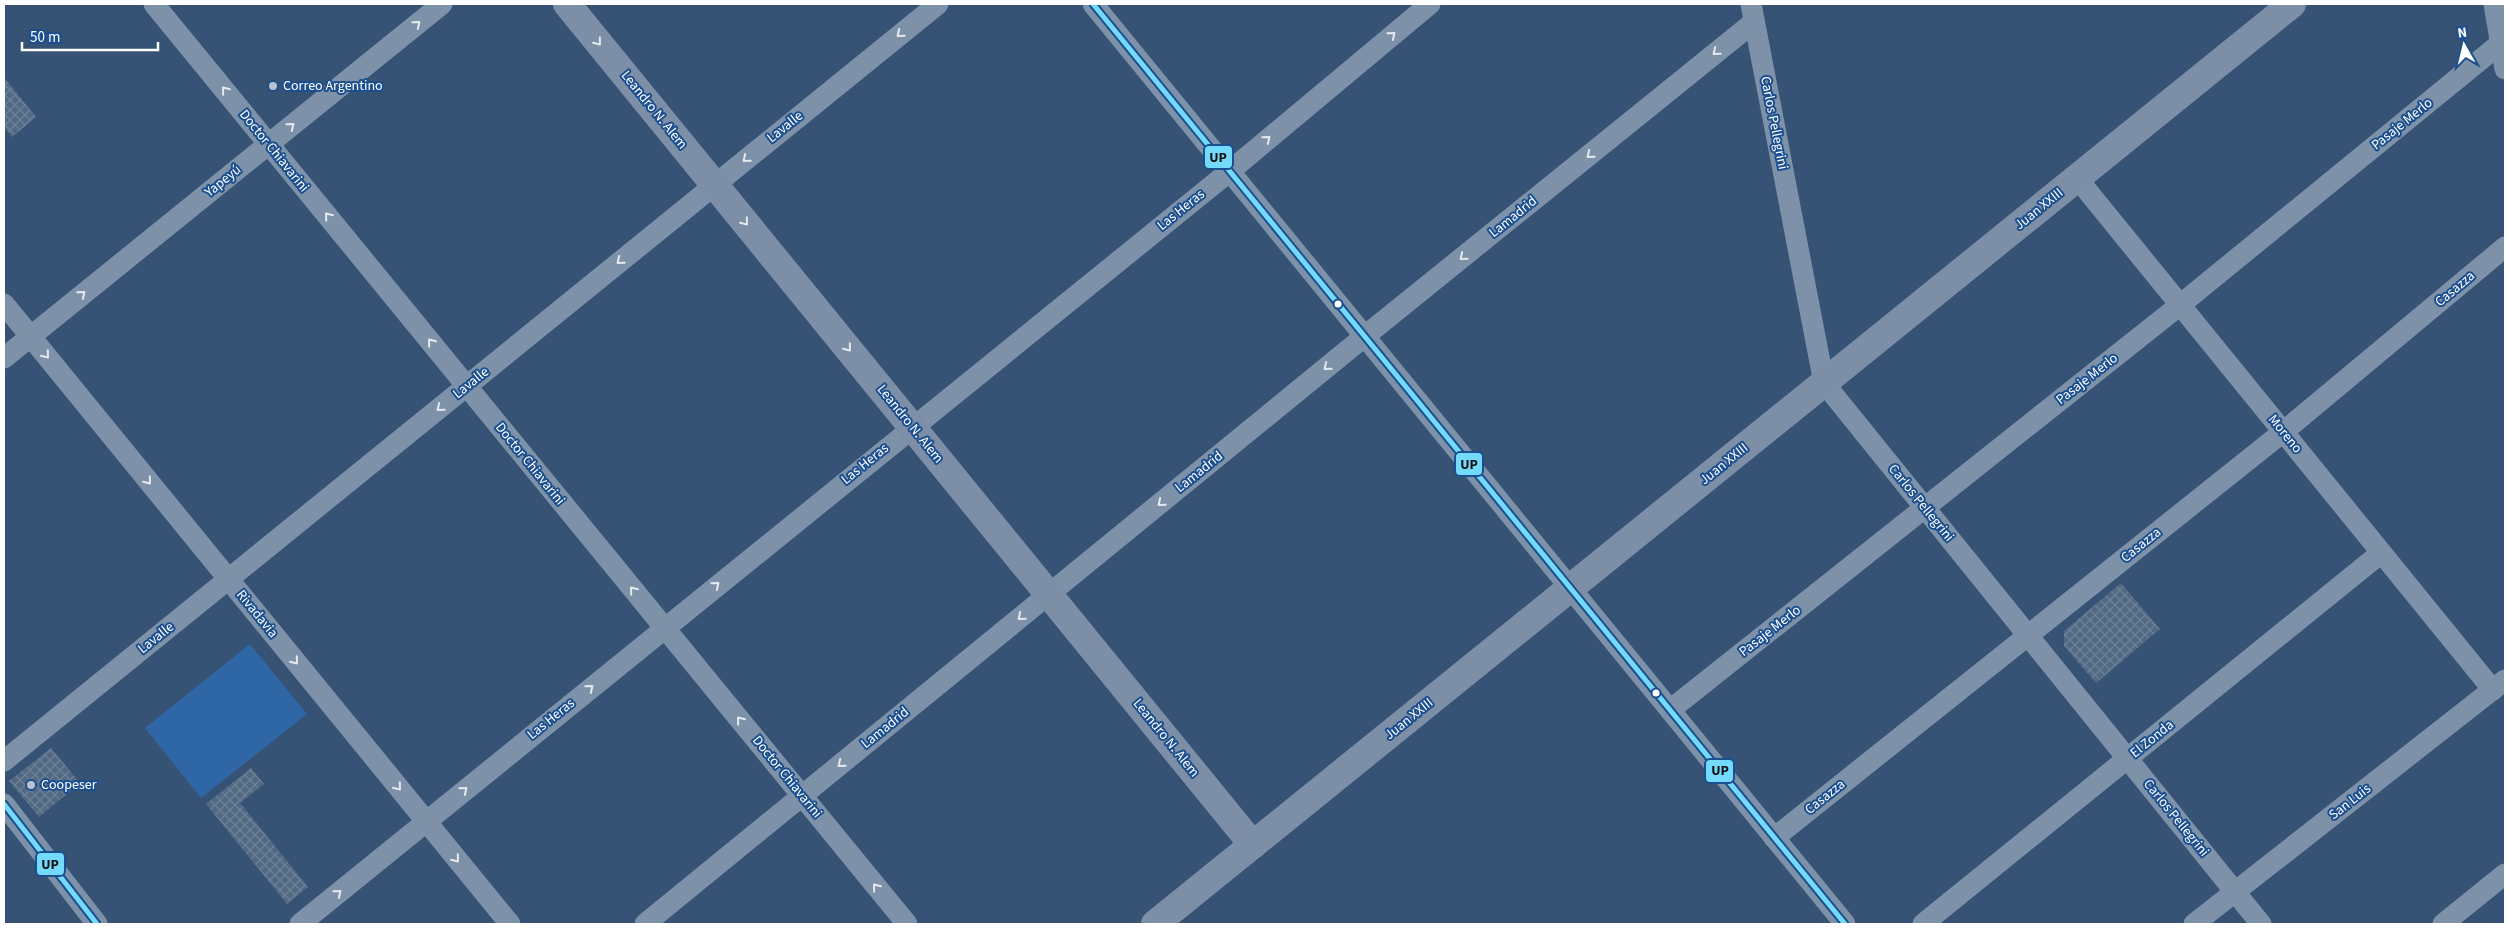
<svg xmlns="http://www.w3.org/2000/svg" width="2509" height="928" viewBox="0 0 2509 928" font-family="'Source Sans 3',sans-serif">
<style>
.garden{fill:#2f66a5}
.building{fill:url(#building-cross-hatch)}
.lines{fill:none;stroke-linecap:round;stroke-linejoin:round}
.minor{stroke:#7d92a8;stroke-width:21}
.major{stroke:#7d8ea7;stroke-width:28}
.bus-1-casing{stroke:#1b4f8f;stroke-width:9}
.bus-1{stroke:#73dafc;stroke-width:5}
.oneway{stroke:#e5e9ee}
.oneway2{stroke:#e5e8ed}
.poi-dot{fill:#b9c2ce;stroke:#1b4f8f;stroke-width:2}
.bus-dot{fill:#fff;stroke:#1b4f8f;stroke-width:2}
.labels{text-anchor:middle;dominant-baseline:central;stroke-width:4;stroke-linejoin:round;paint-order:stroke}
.poi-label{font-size:14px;fill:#fff;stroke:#1b4f8f;text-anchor:start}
.street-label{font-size:14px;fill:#fff;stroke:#1b4f8f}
.line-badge{stroke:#1b4f8f;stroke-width:2}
.pale-badge-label{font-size:14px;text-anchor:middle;font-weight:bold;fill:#111}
</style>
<defs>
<pattern id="building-cross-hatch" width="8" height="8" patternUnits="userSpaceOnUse" patternTransform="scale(1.25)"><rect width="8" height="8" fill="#526984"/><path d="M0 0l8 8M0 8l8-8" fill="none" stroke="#6c8096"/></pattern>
</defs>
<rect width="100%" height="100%" fill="#365274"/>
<path class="garden" d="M250,644L307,714L201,798L145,728Z"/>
<g class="building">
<path d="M4,77L36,117L12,137L4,127Z"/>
<path d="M2121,583L2160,629L2096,683L2064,646V631Z"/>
<path d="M51,748L80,783L39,817L9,781Z"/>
<path d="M251,768L264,784L240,803L308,887L287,904L206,804Z"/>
</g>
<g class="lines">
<g class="minor">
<path d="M154,4L907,924"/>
<path d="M1093,4L1845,924"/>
<path d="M1751,4L1824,383L2261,924"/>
<path d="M2494,4L2505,69"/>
<path d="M2077,178L2493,690"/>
<path d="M4,304L510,924"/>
<path d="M4,358L442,4"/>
<path d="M1670,710L2180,305L2501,43"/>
<path d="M4,761L938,4"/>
<path d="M4,804L97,924"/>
<path d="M1774,838L2283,432L2505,247"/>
<path d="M300,924L1230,171L1430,4"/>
<path d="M645,924L1365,336L1754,22"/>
<path d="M1923,924L2381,553"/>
<path d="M2194,924L2505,680"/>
<path d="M2443,924L2505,874"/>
</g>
<g class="major">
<path d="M567,4L1253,845"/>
<path d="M1155,924L2292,4"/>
</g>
<g class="bus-1-casing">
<g id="bus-1">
<path d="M1093,4L1845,924"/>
<path d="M4,804L97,924"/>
</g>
</g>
<use href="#bus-1" class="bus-1"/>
</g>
<defs><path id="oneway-chevron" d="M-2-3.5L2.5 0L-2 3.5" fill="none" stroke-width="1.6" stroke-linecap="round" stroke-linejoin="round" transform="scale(1.25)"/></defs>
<g class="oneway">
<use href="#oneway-chevron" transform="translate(417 24) rotate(-39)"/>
<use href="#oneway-chevron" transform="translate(900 34) rotate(141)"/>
<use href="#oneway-chevron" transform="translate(1392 35) rotate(-40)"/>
<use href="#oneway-chevron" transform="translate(1716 52) rotate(141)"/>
<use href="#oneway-chevron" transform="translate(225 90) rotate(-129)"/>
<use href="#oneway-chevron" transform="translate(291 126) rotate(-39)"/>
<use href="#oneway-chevron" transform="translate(1267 139) rotate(-40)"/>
<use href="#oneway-chevron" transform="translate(1590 155) rotate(141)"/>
<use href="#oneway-chevron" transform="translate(746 159) rotate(141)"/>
<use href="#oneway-chevron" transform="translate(328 216) rotate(-129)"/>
<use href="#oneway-chevron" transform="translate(1463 257) rotate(141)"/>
<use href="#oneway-chevron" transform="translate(620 261) rotate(141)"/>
<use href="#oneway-chevron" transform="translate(82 294) rotate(-39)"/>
<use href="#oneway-chevron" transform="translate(431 342) rotate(-129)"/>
<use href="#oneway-chevron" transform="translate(46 355) rotate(51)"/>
<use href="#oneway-chevron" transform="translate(1327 367) rotate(141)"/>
<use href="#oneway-chevron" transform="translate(440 408) rotate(141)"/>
<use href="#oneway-chevron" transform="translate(148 481) rotate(51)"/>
<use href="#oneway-chevron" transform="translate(1161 503) rotate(141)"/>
<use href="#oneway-chevron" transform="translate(716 585) rotate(-39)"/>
<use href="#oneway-chevron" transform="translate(633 590) rotate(-129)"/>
<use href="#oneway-chevron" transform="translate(1021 617) rotate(141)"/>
<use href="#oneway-chevron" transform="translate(295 661) rotate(51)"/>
<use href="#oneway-chevron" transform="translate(590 688) rotate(-39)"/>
<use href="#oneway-chevron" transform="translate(740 720) rotate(-129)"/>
<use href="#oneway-chevron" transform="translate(841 764) rotate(141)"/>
<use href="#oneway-chevron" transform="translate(398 787) rotate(51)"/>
<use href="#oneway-chevron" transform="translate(464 790) rotate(-39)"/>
<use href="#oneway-chevron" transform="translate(456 859) rotate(51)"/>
<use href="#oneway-chevron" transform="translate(876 887) rotate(-129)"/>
<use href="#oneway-chevron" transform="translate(338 893) rotate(-39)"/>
</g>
<g class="oneway2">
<use href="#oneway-chevron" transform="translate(598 42) rotate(51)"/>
<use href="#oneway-chevron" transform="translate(745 222) rotate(51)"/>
<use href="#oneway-chevron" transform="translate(848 348) rotate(51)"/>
</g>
<g class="poi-dot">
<circle cx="273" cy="86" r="5"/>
<circle cx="31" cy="785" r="5"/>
</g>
<g class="bus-dot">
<circle cx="1338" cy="304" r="4.5"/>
<circle cx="1656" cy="693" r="4.5"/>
</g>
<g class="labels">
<g class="poi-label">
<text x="283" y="86">Correo Argentino</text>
<text x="41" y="785">Coopeser</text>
</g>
<g class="street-label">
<text transform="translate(654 110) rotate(51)">Leandro N. Alem</text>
<text transform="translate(1774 123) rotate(79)">Carlos Pellegrini</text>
<text transform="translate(2402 124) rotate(-39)">Pasaje Merlo</text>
<text transform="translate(785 127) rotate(-39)">Lavalle</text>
<text transform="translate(274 151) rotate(51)">Doctor Chiavarini</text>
<text transform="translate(223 181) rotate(-39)">Yapeyú</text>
<text transform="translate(2039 209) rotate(-39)">Juan XXIII</text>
<text transform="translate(1181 210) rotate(-39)">Las Heras</text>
<text transform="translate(1513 217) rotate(-39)">Lamadrid</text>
<text transform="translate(2455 289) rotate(-40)">Casazza</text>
<text transform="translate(2087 379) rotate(-38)">Pasaje Merlo</text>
<text transform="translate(471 383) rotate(-39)">Lavalle</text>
<text transform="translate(910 424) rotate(51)">Leandro N. Alem</text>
<text transform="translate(2285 434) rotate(51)">Moreno</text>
<text transform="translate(530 464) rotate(51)">Doctor Chiavarini</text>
<text transform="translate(865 464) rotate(-39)">Las Heras</text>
<text transform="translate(1724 464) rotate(-39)">Juan XXIII</text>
<text transform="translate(1199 472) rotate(-39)">Lamadrid</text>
<text transform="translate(1921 503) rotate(51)">Carlos Pellegrini</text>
<text transform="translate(2141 545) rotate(-39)">Casazza</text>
<text transform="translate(257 614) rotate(51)">Rivadavia</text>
<text transform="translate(1770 631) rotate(-38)">Pasaje Merlo</text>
<text transform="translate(156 638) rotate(-39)">Lavalle</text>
<text transform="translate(551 719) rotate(-39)">Las Heras</text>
<text transform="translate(1409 719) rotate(-39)">Juan XXIII</text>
<text transform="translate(885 728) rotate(-39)">Lamadrid</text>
<text transform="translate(1166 738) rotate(51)">Leandro N. Alem</text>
<text transform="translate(2152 739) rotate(-39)">El Zonda</text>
<text transform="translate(787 777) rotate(51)">Doctor Chiavarini</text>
<text transform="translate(1825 797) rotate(-39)">Casazza</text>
<text transform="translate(2350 802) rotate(-38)">San Luis</text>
<text transform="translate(2176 818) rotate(51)">Carlos Pellegrini</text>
</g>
</g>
<g class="line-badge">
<rect x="1204" y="145" width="29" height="24" rx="5" fill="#73dafc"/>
<rect x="1455" y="452" width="28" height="24" rx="5" fill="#73dafc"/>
<rect x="1705" y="759" width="29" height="24" rx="5" fill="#73dafc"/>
<rect x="36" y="852" width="29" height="24" rx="5" fill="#73dafc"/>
</g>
<g class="pale-badge-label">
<text x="1218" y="162">UP</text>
<text x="1469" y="469">UP</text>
<text x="1720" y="775">UP</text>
<text x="50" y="869">UP</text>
</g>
<rect width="2509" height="928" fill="none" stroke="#ffffff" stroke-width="10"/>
<g transform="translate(2464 45) rotate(352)" stroke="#1b4f8f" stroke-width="4" paint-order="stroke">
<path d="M0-4L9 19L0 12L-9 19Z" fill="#ffffff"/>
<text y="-8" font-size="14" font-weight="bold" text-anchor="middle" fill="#ffffff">N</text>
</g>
<path d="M22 42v8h136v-8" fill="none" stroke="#ffffff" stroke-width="2.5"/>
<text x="30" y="42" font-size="15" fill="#ffffff" stroke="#1b4f8f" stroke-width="4" paint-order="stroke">50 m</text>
</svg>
